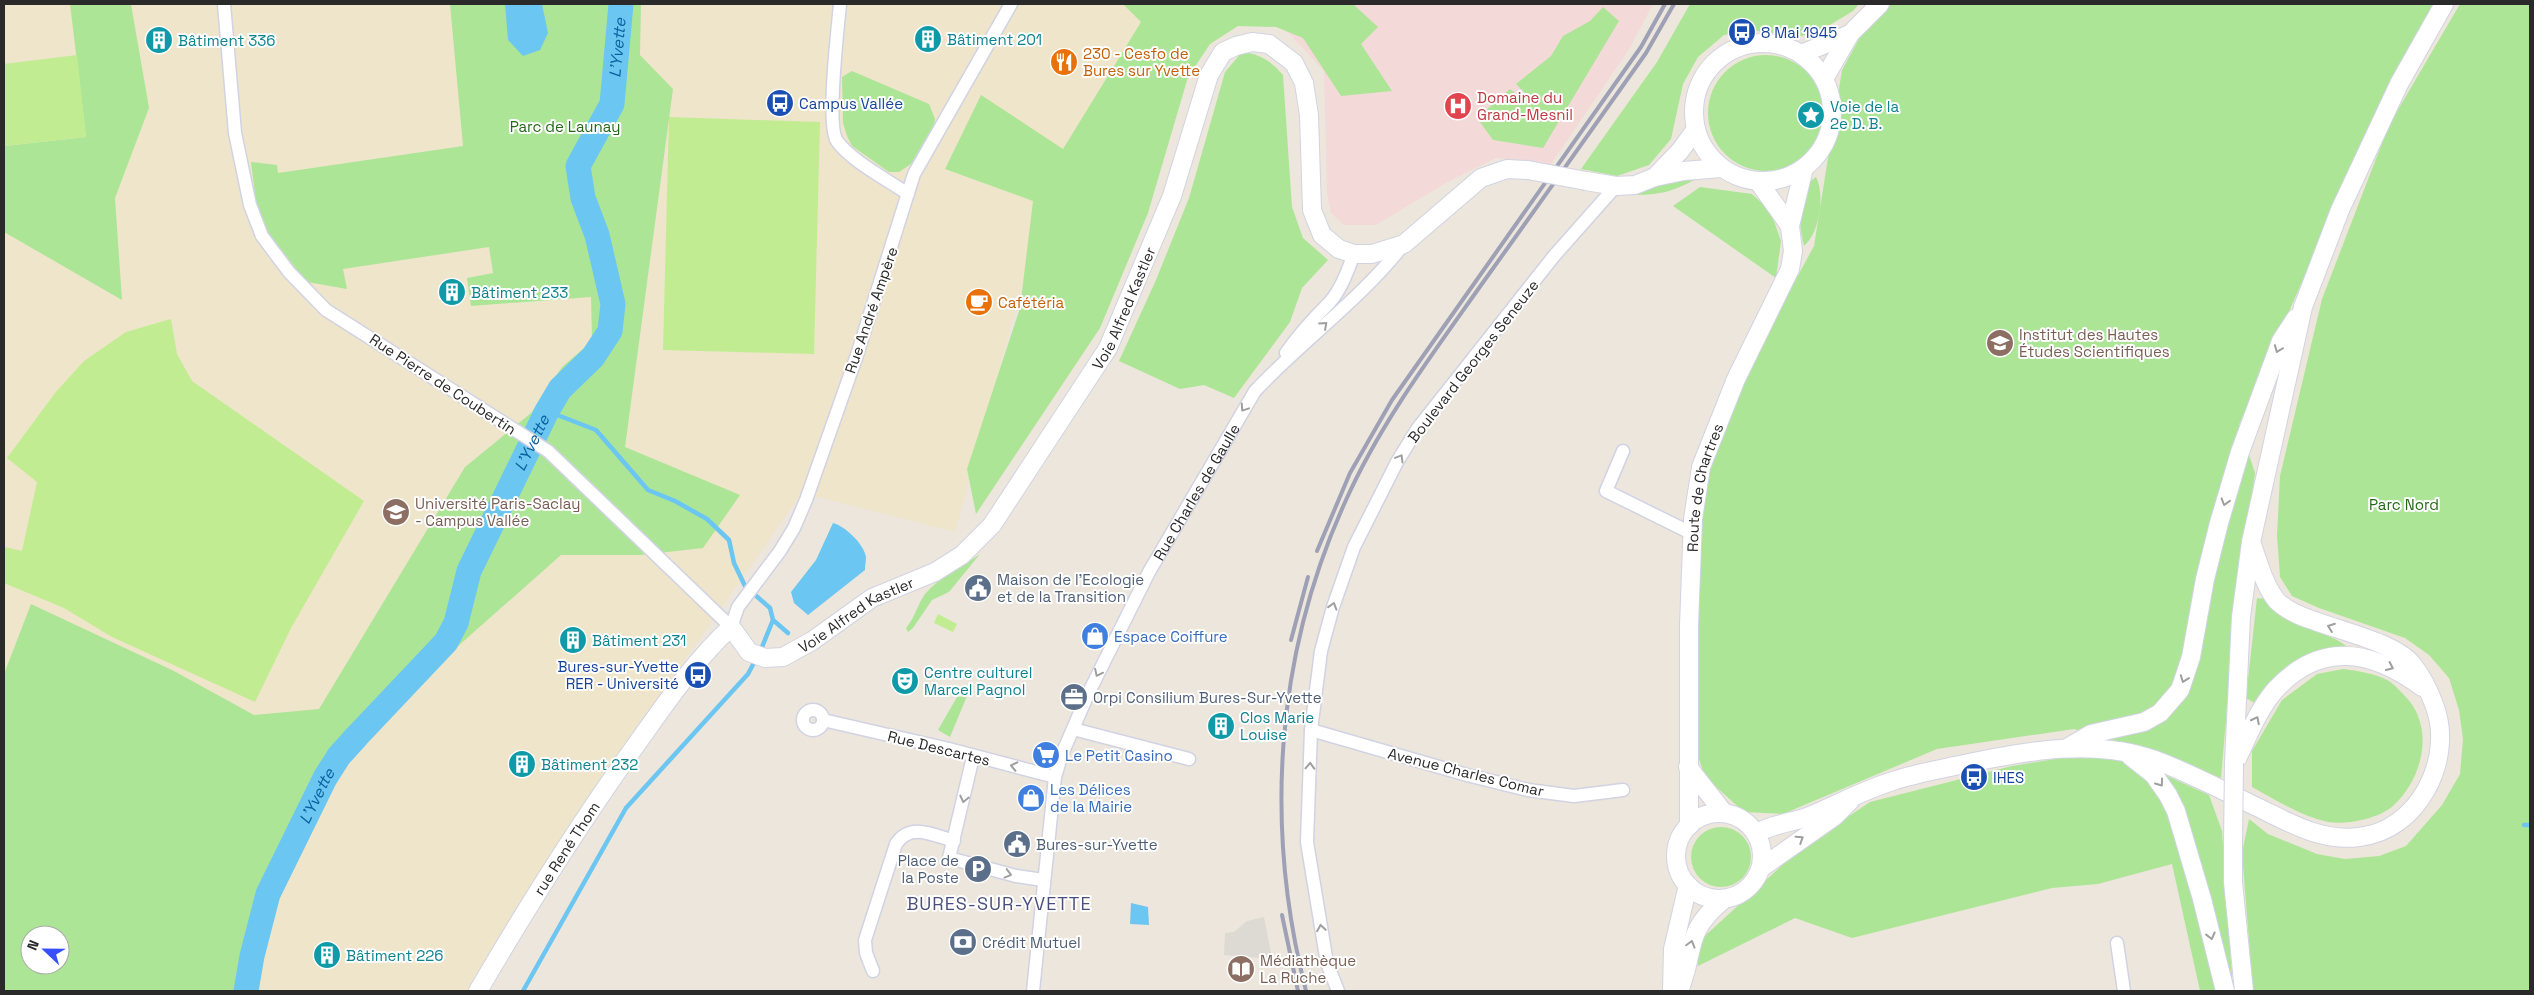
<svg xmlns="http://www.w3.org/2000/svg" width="2534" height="995" viewBox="0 0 2534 995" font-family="'Space Grotesk',sans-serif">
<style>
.education{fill:#efe5cb;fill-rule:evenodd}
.medical{fill:#f4d9d9}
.green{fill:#ade597;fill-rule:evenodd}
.pitch{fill:#c1ec92}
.plaza{fill:#ddd9d3}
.water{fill:#6cc6f2}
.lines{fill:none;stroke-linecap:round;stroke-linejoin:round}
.stream{stroke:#6cc6f2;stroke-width:4.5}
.river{stroke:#6cc6f2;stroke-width:25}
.street-casing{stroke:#d1d3e3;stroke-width:15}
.secondary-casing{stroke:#d1d3e3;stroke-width:20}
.street{stroke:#fff;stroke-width:12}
.secondary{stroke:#fff;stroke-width:18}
.rail{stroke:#9ea0b5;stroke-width:4}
.secondary-bridge-casing{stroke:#d1d3e3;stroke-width:20;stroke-linecap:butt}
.secondary-bridge{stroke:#fff;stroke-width:18}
.oneway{stroke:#9f9f9f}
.labels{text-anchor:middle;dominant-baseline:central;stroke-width:4;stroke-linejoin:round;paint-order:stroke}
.transit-label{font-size:15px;fill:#164399;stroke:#fff;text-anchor:start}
.culture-label{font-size:15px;fill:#0d838f;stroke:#fff;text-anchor:start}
.food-label{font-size:15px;fill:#c56008;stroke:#fff;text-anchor:start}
.health-label{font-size:15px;fill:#be3a42;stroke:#fff;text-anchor:start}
.park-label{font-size:15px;fill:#246918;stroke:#fff}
.street-label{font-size:15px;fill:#2a2a2a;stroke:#fff}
.education-label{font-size:15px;fill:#785e54;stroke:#fff;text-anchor:start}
.service-label{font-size:15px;fill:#4e5e75;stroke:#fff;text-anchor:start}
.shop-label{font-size:15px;fill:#366cbe;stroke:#fff;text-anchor:start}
.water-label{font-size:16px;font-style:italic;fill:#0a629e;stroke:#fff}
.quarter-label{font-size:18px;letter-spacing:1px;fill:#494f7c;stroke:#fff}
</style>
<rect width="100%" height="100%" fill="#ede6dc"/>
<path class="education" d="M4,4H1168L1042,212L955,532L802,493L642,721L536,882L469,991H4ZM30,935H60V965H30Z"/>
<path class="medical" d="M1254,4H1653L1630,48L1551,164L1496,158L1451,180L1376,225H1344L1331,213L1327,193L1324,71L1285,29Z"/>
<g class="green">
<path d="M70,4H131L149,108L115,198L122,300L4,232V146L86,137Z"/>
<path d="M450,4H641L640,55L673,89L625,447L740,495L703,548L641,555H561L457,647L317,781L266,885L240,991H4V674L31,604L174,671L254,715L319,709L465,467L531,413L562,367L592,341L591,297L471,306L467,278L493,273L489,247L343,269L347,289L307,282L268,234L256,203L251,162L277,165L278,173L463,146ZM30,935H60V965H30Z"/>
<path d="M1123,4H1353L1378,27L1361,44L1392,91L1341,96L1303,38L1276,27L1238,26L1210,44L1188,77L1148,213L1100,328L976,514L967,469L1020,308L1033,201L945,169L981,95L1063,149L1141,22Z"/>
<path d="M1690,4H1859L1853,11L1820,31L1798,37L1752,30L1724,35L1698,57L1683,84L1671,139L1649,165L1617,176L1581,169L1657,62Z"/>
<path d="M1878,4H2443L2335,207L2239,425L2255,473L2236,603L2221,778L2074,729L1937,749L1783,814L1744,812L1705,777L1695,747L1699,540L1709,466L1743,377L1814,246L1842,70Z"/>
<path d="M2460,4H2530V991H2253L2242,853L2249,819L2268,834L2317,854L2345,859L2379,856L2406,846L2442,805L2460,774L2463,739L2459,710L2449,678L2429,655L2405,638L2319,608L2292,596L2280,577L2277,536L2280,476L2322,299L2389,125Z"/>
<path d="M1603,7L1619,21L1543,148L1493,140L1477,118L1510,89L1521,98L1525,93L1516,84L1551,56L1563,36L1590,21Z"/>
<path d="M1242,52C1260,54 1271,61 1283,75L1292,207L1303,238L1328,260L1302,288L1290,322L1234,398L1204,385L1180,389L1119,361L1156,280L1189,198L1225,72Z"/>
<circle cx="1766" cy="113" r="58"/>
<path d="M852,71L929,104L935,119L934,125L911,164L899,172H889L852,146L847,136L843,123L842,77Z"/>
<path d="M1697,176L1696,179C1672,192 1659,195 1632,195L1629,192Z"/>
<path d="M1816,177C1825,195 1820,232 1804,246C1799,225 1794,190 1816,177Z"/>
<path d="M1700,187L1752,194L1766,207L1774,221L1781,241L1776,278L1673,206Z"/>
<path d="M980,554L949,592L932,600L913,628L908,632L906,628C915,618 917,605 925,594C939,577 962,567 980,554Z"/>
<path d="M2257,598L2265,599C2271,605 2278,614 2285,618C2303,630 2331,633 2346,646C2306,647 2283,678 2256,704L2246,698Z"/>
<path d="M2343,669C2358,671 2373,673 2387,680C2393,683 2399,690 2404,695C2436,726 2423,779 2393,806C2378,819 2346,825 2328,822C2300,816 2276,800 2252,787V751L2282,700L2317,674Z"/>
<path d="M967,696L950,737L938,730L957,697Z"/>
<path d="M2110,750L2209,795L2222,831L2233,991H2200L2172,864L2098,884L2052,888L1852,938L1795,918L1698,966L1696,944L1800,849L1870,802L2012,766Z"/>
<circle cx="1721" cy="857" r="30"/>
</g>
<g class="pitch">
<path d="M77,55L86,137L4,146V64Z"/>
<path d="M669,117L820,122L814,354L663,350Z"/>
<path d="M171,319L177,354L192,381L364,501L291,628L255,702L112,637L64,608L4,583V547L22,551L37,482L7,458L55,393L84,361L126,332Z"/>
<path d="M938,614L957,624L953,632L934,623Z"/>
</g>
<path class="plaza" d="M1264,917L1272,959L1224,955L1225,933L1234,932L1247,921Z"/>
<g class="water">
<path d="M505,4H542L548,33L540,50L523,56L508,40Z"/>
<path d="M833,523C845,526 864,544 866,557C866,561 865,566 865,570L808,615L794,603L791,592L816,560Z"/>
<path d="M1131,903L1148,907L1149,925L1130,924Z"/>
</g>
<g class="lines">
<g class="stream">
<path d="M547,411L596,430L648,490L675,501L707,519L729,540L734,563L745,586L770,608L773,620L760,652"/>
<path d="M773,620L788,633"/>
<path d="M2524,825H2530"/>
<path d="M523,991L626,808L748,674L756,659"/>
</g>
<path class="river" id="s1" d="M246,991L252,956L268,894L325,778L339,756L358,735L446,642L456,623L469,571L547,411L560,389L593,357L610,331L613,304L597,235L583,198L578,166L612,104L621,4"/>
<g class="street-casing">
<g id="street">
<path d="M224,4L235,133L250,205L262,236L289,272L326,310L548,451L731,627L738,607L780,551L794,528L806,500L857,355L914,174L1011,4"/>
<path d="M840,4C838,27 826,125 837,141C851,161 888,180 908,194"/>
<path d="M1286,353C1299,334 1313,319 1329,303C1341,290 1348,270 1354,254"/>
<path d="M1623,451L1606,491L1693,534"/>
<circle cx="813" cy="720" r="10"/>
<path d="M823,720L949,749L1055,777"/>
<path d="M1073,729L1189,759"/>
<path d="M1311,730L1467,775L1528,790L1574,796L1623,790"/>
<path d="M973,757L949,858L1016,876L1043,880"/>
<path d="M2117,943L2124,991"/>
<path d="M873,971L866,953L865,940L896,844C910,822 933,835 954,841"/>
<path id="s2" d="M1033,991L1055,777L1062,754L1088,694L1149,572L1255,391C1303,340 1361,299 1404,244"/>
<path d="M1338,991L1327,963L1307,842L1311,730L1321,651L1333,607L1354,547L1397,462L1418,428L1554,256L1616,186"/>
</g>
</g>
<g class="secondary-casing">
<g id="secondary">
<circle cx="1763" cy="112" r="69"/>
<path d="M1801,54L1850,34"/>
<path d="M1824,79L1850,34L1880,4"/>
<path d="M1655,177L1680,151L1696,129"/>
<path d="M1586,181L1616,186L1635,185L1655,177L1684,171L1721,168"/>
<path d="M1758,181L1790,226"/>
<path d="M2067,748L2091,734L2144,722L2160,713L2180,690L2191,657L2205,579L2219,523L2240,452L2281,341L2296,318"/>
<path d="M2130,756L2154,775L2168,795L2176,811L2202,899L2225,991"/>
<path d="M2237,759C2248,736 2259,708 2276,689C2322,640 2373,651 2422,687"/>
<path d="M2234,763L2241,617L2251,542L2303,307L2340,210L2399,84L2444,4"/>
<path d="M1688,767L1724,813"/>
<circle cx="1719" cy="856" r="43"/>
<path id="s3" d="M1689,826V625L1693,519L1701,467L1736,379L1790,269L1793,251L1790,226L1804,168"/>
<path d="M1756,834C1771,824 1790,823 1807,817C1837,805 1865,789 1896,780C1918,773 1941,769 1964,764C2026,751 2094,738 2155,760C2190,773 2224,791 2257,807C2290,823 2322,842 2359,837C2418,831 2454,760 2435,707C2430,693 2421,675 2412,664C2395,643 2341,631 2315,621C2302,617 2286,610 2277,601C2264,586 2258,560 2251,542"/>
<path d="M2233,844V882L2244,991"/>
<path d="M1761,868L1835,816L1850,801"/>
<path id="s4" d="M478,991C526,909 576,829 631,752C662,709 692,663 731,627L749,652L765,658L783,657L812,641L872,598L935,572L962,555L992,525L1108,348L1172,196L1209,75L1223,52L1236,46L1252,42L1269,44L1294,63L1304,83L1309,115L1312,210L1322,235L1339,249L1354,254H1372L1404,244L1481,178L1507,169L1528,170"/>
<path d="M1672,991L1673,949L1688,885"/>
<path d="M1679,991C1696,949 1683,933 1724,899"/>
</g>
</g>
<use href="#street" class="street"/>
<use href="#secondary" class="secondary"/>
<g class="rail">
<path d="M1317,551L1350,473L1392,400L1641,47L1665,4"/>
<path d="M1291,640L1308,577"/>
<path d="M1282,915L1298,991"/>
<path d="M1306,991C1264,827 1275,655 1346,500C1380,424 1431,356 1479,288C1535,210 1591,131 1646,53L1674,4"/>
</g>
<g class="secondary-bridge-casing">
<g id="secondary-bridge">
<path d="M1528,170L1586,181"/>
<path d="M2233,844L2234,763"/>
</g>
</g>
<use href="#secondary-bridge" class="secondary-bridge"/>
</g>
<defs><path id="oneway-chevron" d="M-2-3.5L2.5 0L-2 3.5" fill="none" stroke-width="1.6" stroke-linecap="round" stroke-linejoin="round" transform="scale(1.25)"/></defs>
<g class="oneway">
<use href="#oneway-chevron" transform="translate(1324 325) rotate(-42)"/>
<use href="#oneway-chevron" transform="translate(2278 349) rotate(111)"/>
<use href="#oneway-chevron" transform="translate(1244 408) rotate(124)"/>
<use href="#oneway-chevron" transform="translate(1400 458) rotate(-59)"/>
<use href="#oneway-chevron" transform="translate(2225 502) rotate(107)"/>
<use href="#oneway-chevron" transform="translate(1333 606) rotate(-73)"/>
<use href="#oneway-chevron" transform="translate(2331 627) rotate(-160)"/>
<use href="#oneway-chevron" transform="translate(2390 667) rotate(25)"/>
<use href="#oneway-chevron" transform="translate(1098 673) rotate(116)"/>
<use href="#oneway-chevron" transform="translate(2184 679) rotate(110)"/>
<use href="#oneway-chevron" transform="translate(2256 720) rotate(-63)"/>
<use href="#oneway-chevron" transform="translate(1014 766) rotate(-167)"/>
<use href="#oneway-chevron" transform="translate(1310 766) rotate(-88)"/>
<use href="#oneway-chevron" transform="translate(2160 783) rotate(54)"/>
<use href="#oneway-chevron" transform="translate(964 799) rotate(103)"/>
<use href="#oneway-chevron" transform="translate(1800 839) rotate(-33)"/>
<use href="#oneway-chevron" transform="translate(1008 874) rotate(15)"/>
<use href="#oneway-chevron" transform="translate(1321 928) rotate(-99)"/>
<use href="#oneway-chevron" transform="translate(2211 936) rotate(76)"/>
<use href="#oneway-chevron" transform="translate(1691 944) rotate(-74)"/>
</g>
<defs>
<g id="bus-disc" transform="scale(1.4375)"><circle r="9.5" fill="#1a4fb4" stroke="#fff"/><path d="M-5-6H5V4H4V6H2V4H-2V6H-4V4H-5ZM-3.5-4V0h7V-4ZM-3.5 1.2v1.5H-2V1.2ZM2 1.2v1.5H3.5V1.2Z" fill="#fff"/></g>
<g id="building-disc" transform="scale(1.4375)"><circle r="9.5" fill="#0f9aa8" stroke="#fff"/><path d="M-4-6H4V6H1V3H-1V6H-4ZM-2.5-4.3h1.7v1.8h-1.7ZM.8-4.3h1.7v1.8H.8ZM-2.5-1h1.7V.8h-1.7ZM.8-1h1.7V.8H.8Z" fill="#fff"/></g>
<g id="restaurant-disc" transform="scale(1.4375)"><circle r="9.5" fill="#e8710a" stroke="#fff"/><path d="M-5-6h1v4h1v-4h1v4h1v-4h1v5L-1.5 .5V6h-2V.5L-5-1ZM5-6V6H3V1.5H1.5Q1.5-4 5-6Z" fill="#fff"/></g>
<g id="hospital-disc" transform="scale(1.4375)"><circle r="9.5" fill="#e0444e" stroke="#fff"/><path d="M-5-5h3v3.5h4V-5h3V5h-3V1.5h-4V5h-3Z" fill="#fff"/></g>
<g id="sight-disc" transform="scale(1.4375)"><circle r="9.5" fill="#0f9aa8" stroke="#fff"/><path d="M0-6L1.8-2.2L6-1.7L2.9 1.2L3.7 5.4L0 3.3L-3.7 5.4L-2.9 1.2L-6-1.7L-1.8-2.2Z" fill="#fff"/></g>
<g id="cafe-disc" transform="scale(1.4375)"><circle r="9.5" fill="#e8710a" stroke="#fff"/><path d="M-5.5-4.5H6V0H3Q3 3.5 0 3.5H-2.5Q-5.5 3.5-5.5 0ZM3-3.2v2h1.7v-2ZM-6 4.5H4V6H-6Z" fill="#fff"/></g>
<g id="university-disc" transform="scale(1.4375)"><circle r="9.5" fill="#8d6e63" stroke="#fff"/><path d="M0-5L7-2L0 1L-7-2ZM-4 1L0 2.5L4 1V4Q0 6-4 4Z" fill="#fff"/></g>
<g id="civic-disc" transform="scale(1.4375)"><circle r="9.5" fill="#5c6f8a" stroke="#fff"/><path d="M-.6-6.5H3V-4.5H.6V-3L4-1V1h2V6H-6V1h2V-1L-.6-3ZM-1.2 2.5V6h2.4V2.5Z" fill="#fff"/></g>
<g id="shop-disc" transform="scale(1.4375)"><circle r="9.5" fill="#3f7fe0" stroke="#fff"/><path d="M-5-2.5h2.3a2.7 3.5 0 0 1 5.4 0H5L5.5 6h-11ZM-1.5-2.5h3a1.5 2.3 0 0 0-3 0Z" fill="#fff"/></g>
<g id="theatre-disc" transform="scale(1.4375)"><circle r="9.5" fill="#0f9aa8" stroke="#fff"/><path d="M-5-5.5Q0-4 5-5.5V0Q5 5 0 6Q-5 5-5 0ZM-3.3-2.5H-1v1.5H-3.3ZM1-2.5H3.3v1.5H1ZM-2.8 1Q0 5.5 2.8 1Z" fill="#fff"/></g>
<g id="office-disc" transform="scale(1.4375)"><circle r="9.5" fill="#5c6f8a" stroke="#fff"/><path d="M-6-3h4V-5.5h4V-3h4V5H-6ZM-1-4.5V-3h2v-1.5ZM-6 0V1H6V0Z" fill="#fff"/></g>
<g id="supermarket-disc" transform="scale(1.4375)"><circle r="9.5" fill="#3f7fe0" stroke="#fff"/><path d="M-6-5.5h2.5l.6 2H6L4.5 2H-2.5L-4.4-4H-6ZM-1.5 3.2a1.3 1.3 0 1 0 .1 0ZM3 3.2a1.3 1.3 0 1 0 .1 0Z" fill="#fff"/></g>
<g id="parking-disc" transform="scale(1.4375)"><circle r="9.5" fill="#5c6f8a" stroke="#fff"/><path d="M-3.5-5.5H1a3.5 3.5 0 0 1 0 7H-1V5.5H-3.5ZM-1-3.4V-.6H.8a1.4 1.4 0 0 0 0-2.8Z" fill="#fff"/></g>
<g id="bank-disc" transform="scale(1.4375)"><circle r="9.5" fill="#5c6f8a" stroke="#fff"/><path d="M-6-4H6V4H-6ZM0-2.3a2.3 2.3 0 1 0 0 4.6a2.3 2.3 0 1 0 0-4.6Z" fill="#fff"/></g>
<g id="library-disc" transform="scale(1.4375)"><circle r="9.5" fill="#8d6e63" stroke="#fff"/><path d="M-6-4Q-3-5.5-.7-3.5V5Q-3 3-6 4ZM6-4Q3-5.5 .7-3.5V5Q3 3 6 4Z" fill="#fff"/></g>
</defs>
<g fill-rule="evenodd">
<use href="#bus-disc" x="1742" y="32"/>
<use href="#building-disc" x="928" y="39"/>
<use href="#building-disc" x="159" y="40"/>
<use href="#restaurant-disc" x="1064" y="62"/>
<use href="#bus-disc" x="780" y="103"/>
<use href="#hospital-disc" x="1458" y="106"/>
<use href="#sight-disc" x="1811" y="115"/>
<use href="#building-disc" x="452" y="292"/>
<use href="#cafe-disc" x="979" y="302"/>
<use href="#university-disc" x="2000" y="343"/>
<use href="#university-disc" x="396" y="512"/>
<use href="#civic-disc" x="978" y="588"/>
<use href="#shop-disc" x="1095" y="636"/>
<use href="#building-disc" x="573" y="640"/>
<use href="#bus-disc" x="698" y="675"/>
<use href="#theatre-disc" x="905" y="681"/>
<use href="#office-disc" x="1074" y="697"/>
<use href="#building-disc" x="1221" y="726"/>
<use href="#supermarket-disc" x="1046" y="755"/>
<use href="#building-disc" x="522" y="764"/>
<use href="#bus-disc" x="1974" y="777"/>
<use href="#shop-disc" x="1031" y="798"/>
<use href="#civic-disc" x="1017" y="844"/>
<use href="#parking-disc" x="978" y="869"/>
<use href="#bank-disc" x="963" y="942"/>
<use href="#building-disc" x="327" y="955"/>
<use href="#library-disc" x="1241" y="969"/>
</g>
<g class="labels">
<g class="transit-label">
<text x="1761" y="32">8 Mai 1945</text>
<text x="799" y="103">Campus Vallée</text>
<text x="679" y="666" text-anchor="end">Bures-sur-Yvette<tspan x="679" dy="17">RER - Université</tspan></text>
<text x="1993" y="777">IHES</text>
</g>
<g class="culture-label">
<text x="947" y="39">Bâtiment 201</text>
<text x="178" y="40">Bâtiment 336</text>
<text x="1830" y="106">Voie de la<tspan x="1830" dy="17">2e D. B.</tspan></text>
<text x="471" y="292">Bâtiment 233</text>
<text x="592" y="640">Bâtiment 231</text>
<text x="924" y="672">Centre culturel<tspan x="924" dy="17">Marcel Pagnol</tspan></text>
<text x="1240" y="717">Clos Marie<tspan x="1240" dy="17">Louise</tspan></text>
<text x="541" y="764">Bâtiment 232</text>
<text x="346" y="955">Bâtiment 226</text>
</g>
<g class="food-label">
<text x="1083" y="53">230 - Cesfo de<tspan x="1083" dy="17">Bures sur Yvette</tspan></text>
<text x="998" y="302">Cafétéria</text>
</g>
<g class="health-label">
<text x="1477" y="97">Domaine du<tspan x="1477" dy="17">Grand-Mesnil</tspan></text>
</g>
<g class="park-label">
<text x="565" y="126">Parc de Launay</text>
<text x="2404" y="504">Parc Nord</text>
</g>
<g class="street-label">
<text stroke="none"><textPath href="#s4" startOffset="1014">Voie Alfred Kastler</textPath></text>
<text transform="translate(871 310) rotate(-71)">Rue André Ampère</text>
<text transform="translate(1473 361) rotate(-52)">Boulevard Georges Seneuze</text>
<text transform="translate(443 384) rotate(33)">Rue Pierre de Coubertin</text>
<text stroke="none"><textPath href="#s3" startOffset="340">Route de Chartres</textPath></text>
<text stroke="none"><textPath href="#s2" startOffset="534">Rue Charles de Gaulle</textPath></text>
<text stroke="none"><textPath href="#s4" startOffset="595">Voie Alfred Kastler</textPath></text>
<text transform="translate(939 748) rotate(14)">Rue Descartes</text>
<text transform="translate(1466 772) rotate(14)">Avenue Charles Comar</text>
<text stroke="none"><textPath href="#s4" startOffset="168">rue René Thom</textPath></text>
</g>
<g class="education-label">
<text x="2019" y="334">Institut des Hautes<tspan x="2019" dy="17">Études Scientifiques</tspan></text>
<text x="415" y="503">Université Paris-Saclay<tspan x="415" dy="17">- Campus Vallée</tspan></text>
<text x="1260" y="960">Médiathèque<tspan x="1260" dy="17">La Ruche</tspan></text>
</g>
<g class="service-label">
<text x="997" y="579">Maison de l'Ecologie<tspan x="997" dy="17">et de la Transition</tspan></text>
<text x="1093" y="697">Orpi Consilium Bures-Sur-Yvette</text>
<text x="1036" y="844">Bures-sur-Yvette</text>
<text x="959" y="860" text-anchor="end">Place de<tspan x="959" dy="17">la Poste</tspan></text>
<text x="982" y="942">Crédit Mutuel</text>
</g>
<g class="shop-label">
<text x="1114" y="636">Espace Coiffure</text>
<text x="1065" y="755">Le Petit Casino</text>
<text x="1050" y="789">Les Délices<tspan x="1050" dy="17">de la Mairie</tspan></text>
</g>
<g class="water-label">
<text stroke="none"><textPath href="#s1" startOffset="1064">L'Yvette</textPath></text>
<text stroke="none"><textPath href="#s1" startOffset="629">L'Yvette</textPath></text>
<text stroke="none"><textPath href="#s1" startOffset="209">L'Yvette</textPath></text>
</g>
<g class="quarter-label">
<text x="999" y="903">BURES-SUR-YVETTE</text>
</g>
</g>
<rect width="2534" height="995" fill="none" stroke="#2a2a2a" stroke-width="10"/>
<g transform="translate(45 950) rotate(292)"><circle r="24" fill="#ffffff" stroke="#aaaaaa"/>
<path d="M0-4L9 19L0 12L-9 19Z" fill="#3750fe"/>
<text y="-8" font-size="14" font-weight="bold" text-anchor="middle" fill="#2a2a2a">N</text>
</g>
</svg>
